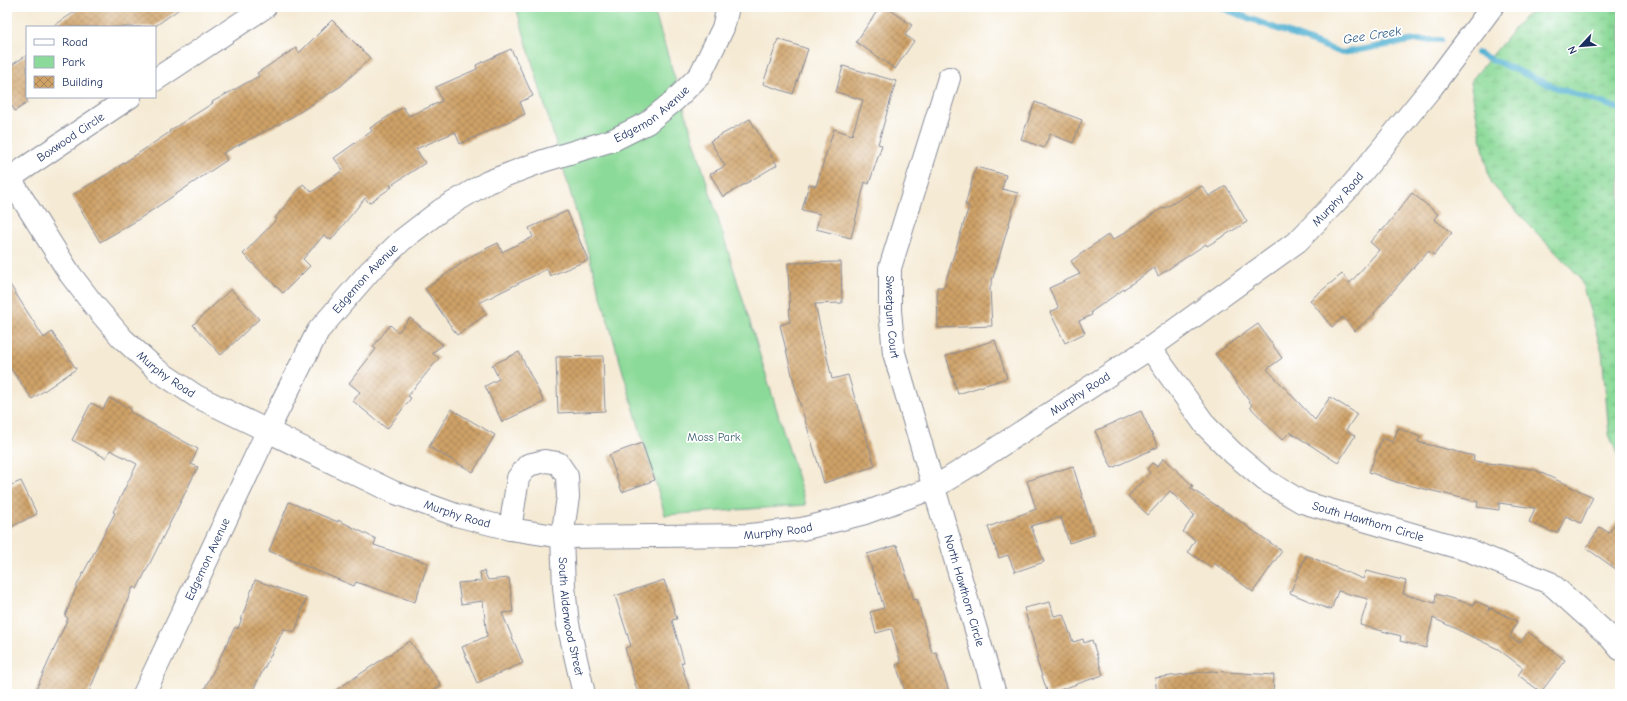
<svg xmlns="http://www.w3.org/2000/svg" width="1627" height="701" viewBox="0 0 1627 701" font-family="'Comic Neue',sans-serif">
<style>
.wetland{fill:url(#wetland-marsh);stroke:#54847c}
.park{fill:#8cda99;stroke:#54847c}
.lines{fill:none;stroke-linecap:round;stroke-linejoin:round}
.stream{stroke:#55b2d3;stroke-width:6}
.building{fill:url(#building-cross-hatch)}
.minor-casing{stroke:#888c99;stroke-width:24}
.minor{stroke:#fff;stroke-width:22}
.labels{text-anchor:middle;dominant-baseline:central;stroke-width:3.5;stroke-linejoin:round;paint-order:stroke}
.street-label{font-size:12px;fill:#1b2f5e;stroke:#fff}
.park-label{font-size:12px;fill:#3d6270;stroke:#fff}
.water-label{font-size:13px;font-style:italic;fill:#2f5d87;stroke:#fff}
</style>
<defs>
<pattern id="wetland-marsh" width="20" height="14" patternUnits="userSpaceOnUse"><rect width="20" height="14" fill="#8cda99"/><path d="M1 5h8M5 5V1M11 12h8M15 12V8" fill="none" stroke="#78bb86"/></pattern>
<pattern id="building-cross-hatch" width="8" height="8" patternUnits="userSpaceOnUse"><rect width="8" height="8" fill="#cfa267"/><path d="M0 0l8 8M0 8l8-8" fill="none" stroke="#a78458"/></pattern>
</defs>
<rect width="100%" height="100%" fill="#fff"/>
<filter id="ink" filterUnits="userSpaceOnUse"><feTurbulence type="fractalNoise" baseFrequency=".025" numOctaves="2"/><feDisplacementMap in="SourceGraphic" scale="8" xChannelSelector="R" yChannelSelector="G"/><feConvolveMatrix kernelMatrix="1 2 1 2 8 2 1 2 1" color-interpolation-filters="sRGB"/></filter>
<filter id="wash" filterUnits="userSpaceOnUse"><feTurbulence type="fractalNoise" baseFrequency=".012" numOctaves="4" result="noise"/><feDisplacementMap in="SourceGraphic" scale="16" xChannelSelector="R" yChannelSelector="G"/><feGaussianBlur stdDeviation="0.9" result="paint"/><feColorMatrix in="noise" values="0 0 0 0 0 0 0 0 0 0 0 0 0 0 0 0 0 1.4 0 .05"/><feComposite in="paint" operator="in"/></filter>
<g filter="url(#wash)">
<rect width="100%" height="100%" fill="#f5ead4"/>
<path class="wetland" d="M1542,7H1620V461L1609,434L1602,352L1580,277L1532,228L1490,182L1470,82L1524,17Z"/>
<path class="park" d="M516,7H653L806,505L665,515Z"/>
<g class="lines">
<g class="stream">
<path d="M1219,7L1342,53L1415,40H1441"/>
<path d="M1477,53L1557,88L1620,109"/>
</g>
</g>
<g id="blocks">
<g class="building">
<path d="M82,7H182L154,27H52Z"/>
<path d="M880,7H886L912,25L905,35L914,41L895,69L856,42Z"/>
<path d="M332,20L370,58L341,86L287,120L223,153L227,160L136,221L100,242L72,195L106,175L170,132L169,131L213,103L212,102L259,76L257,73L296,48L299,53Z"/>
<path d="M778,39L808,49L793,94L763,84Z"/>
<path d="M511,49L533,96L520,102L525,114L460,144L455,132L416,149L425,163L390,186L392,187L369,203L365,198L331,240L324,235L303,259L310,266L283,293L243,254L277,219L275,218L303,184L312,192L343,170L334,158L372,131L370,128L403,107L409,116L442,101L436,87L477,69L476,65Z"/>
<path d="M27,55V103L15,111L7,98V68Z"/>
<path d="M843,66L896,81L878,144L882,145L869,184L865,182L851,238L816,229L820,214L802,210L809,184L816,186L834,129L852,135L863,100L836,92Z"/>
<path d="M1035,102L1082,120L1073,143L1050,134L1044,148L1021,139Z"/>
<path d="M750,119L777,165L723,197L710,174L725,166L710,141Z"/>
<path d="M976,167L1006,175L1002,189L1018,193L990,288L992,326L938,328L937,287H944L969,206L965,205Z"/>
<path d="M1202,186L1209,196L1226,186L1247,222L1207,246L1206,244L1158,276L1154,268L1091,312L1092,315L1079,321L1085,333L1065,343L1050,312L1059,308L1049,288L1080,274L1071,261L1109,234L1113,240L1164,207L1165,208Z"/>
<path d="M1412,193L1438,214L1434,219L1452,233L1434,255L1428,251L1374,313L1375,314L1355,331L1343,317L1332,327L1310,300L1342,274L1350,283L1379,250L1370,242L1381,230L1382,231Z"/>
<path d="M567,211L588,260L550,276L547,269L479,303L487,314L457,335L425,289L475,254L498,243L502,252L533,237L529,228Z"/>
<path d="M841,262L842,303L815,304L832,379L848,375L875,466L824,483L795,387L780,325L790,322L788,263Z"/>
<path d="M7,280L44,338L52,332L76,369L32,399L7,363Z"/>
<path d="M231,289L259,319L221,355L193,325Z"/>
<path d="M410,318L443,345L432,353L439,358L408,396L411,398L387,429L353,401L360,392L349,383L376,349L373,347L390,325L398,332Z"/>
<path d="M1258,324L1282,358L1267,369L1315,420L1330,397L1357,414L1346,430L1355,436L1338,463L1290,432L1282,440L1250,407L1252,405L1215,354Z"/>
<path d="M995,340L1007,378L958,394L946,356Z"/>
<path d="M519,352L544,402L502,422L485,386L499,379L492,365Z"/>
<path d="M603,356L605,411L558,413L556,357Z"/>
<path d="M109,398L131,409L130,412L198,449L191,464L198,467L137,589L133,587L88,694H34L68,618L65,616L78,583L115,513L113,512L137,464L110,450L106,458L72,440L91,403L103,409Z"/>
<path d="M451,409L495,435L473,472L429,447Z"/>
<path d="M1141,411L1158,447L1112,468L1095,431Z"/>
<path d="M1398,428L1420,437L1418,442L1474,456L1473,461L1533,469L1593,497L1581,523L1566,516L1558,532H1552L1529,522L1535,508L1499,503V510L1477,507L1478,502L1396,482L1369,472L1382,438L1393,442Z"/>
<path d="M642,443L655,480L622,492L609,455Z"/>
<path d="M1164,458L1193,486L1190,488L1241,522L1282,551L1253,592L1214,563L1211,567L1188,552L1195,540L1183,532L1194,515L1170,491L1148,515L1128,496L1150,473L1147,469L1152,463L1157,466Z"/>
<path d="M1073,466L1094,535L1069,543L1061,517L1031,526L1044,562L1015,572L1008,555L999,558L988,527L1036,509L1027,481Z"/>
<path d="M21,481L37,514L7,529V487Z"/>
<path d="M289,502L338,522V520L376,539L374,545L428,563L415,602L356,582L354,586L269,551Z"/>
<path d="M1620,516V572L1586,548L1600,527L1609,533Z"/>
<path d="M897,545L914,600L917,599L932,653L936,652L950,694H906L896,665L901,663L891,629L876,633L870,612L884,608L867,554Z"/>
<path d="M1306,555L1363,579L1366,571L1406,581L1403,594L1435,603L1436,594L1474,605L1475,601L1489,607L1488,611L1490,608L1517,621L1510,637L1520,643L1528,632L1565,660L1541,692L1518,675L1523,668L1498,649L1433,618L1426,648L1400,641L1401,636L1360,625L1368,599L1338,591L1331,610L1290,593Z"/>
<path d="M484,571L488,580L509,578L513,612L502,613L523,663L477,683L462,647L487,636L483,601L461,604L458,583L481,581L480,572Z"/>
<path d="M255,580L306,598L295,632L284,629L251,694H202L235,627L238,629Z"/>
<path d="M664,580L677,619L672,620L684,662L681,663L691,694H638L625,648L631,646L615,596Z"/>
<path d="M1050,602L1054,616L1063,614L1073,642L1083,639L1084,643L1092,640L1103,675L1048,694L1036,658H1038L1024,608Z"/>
<path d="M410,641L441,685L429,694H330Z"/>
<path d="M1211,671L1274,675L1273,694H1157L1155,678Z"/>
</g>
</g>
</g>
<g filter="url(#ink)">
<use href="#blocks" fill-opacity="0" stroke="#888c99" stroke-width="1"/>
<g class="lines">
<g class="minor-casing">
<g id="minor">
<path id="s1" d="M949,78L890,268V311L894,353L995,694"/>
<path d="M155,80L265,7"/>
<path id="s2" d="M7,174L70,274L93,304L122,338L157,370L196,396L393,492L456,515L510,529L562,537L750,535L802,529L865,513L933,488L974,463L1150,348L1298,241L1351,186L1432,87L1492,7"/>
<path id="s3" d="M10,178L130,97"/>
<path id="s4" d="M1150,348L1206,426L1233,453L1265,480L1302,502L1470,551L1550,583L1609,636L1620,649"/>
<path id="s5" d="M510,529L518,478L528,465L545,461L558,463L567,476L568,497L562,537L564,587L568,624L584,694"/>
<path id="s6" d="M144,694L268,430L318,331L369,272L402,240L441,210L488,182L543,161L613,140L647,123L675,100L700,75L723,28L728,7"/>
</g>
</g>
<use href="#minor" class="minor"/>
</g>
</g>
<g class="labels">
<g class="street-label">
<text stroke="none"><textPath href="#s6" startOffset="809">Edgemon Avenue</textPath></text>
<text stroke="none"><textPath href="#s3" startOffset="73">Boxwood Circle</textPath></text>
<text stroke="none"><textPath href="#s2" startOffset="1566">Murphy Road</textPath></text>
<text stroke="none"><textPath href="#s6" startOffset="473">Edgemon Avenue</textPath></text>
<text stroke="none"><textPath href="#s1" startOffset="248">Sweetgum Court</textPath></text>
<text stroke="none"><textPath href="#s2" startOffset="258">Murphy Road</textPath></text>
<text stroke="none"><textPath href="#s2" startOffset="1242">Murphy Road</textPath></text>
<text stroke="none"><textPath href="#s2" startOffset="582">Murphy Road</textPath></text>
<text stroke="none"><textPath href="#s4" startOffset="288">South Hawthorn Circle</textPath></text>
<text stroke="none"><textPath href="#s2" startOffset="906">Murphy Road</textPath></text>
<text stroke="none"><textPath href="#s6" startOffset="149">Edgemon Avenue</textPath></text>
<text stroke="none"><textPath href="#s1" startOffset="532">North Hawthorn Circle</textPath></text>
<text stroke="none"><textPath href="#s5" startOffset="256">South Alderwood Street</textPath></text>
</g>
<g class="park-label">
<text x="714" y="437">Moss Park</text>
</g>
<g class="water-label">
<text transform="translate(1372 35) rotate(-9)">Gee Creek</text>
</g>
</g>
<rect width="1627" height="701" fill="none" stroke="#fff" stroke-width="24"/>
<rect x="26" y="26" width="130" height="72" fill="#ffffff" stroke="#a4acbf"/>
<rect x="34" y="39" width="20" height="6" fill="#ffffff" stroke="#a4acbf"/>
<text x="62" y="46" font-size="12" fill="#1b2f5e">Road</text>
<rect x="34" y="56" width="20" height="12" fill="#8cda99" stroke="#a4acbf"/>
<text x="62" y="66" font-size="12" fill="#1b2f5e">Park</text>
<rect x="34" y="76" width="20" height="12" fill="url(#building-cross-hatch)" stroke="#a4acbf"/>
<text x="62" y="86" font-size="12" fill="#1b2f5e">Building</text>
<g transform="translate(1581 46) rotate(244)" stroke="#ffffff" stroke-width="3" paint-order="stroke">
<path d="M0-3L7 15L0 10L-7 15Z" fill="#1b2f5e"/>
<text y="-6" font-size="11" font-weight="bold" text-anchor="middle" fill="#1b2f5e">N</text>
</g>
</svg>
